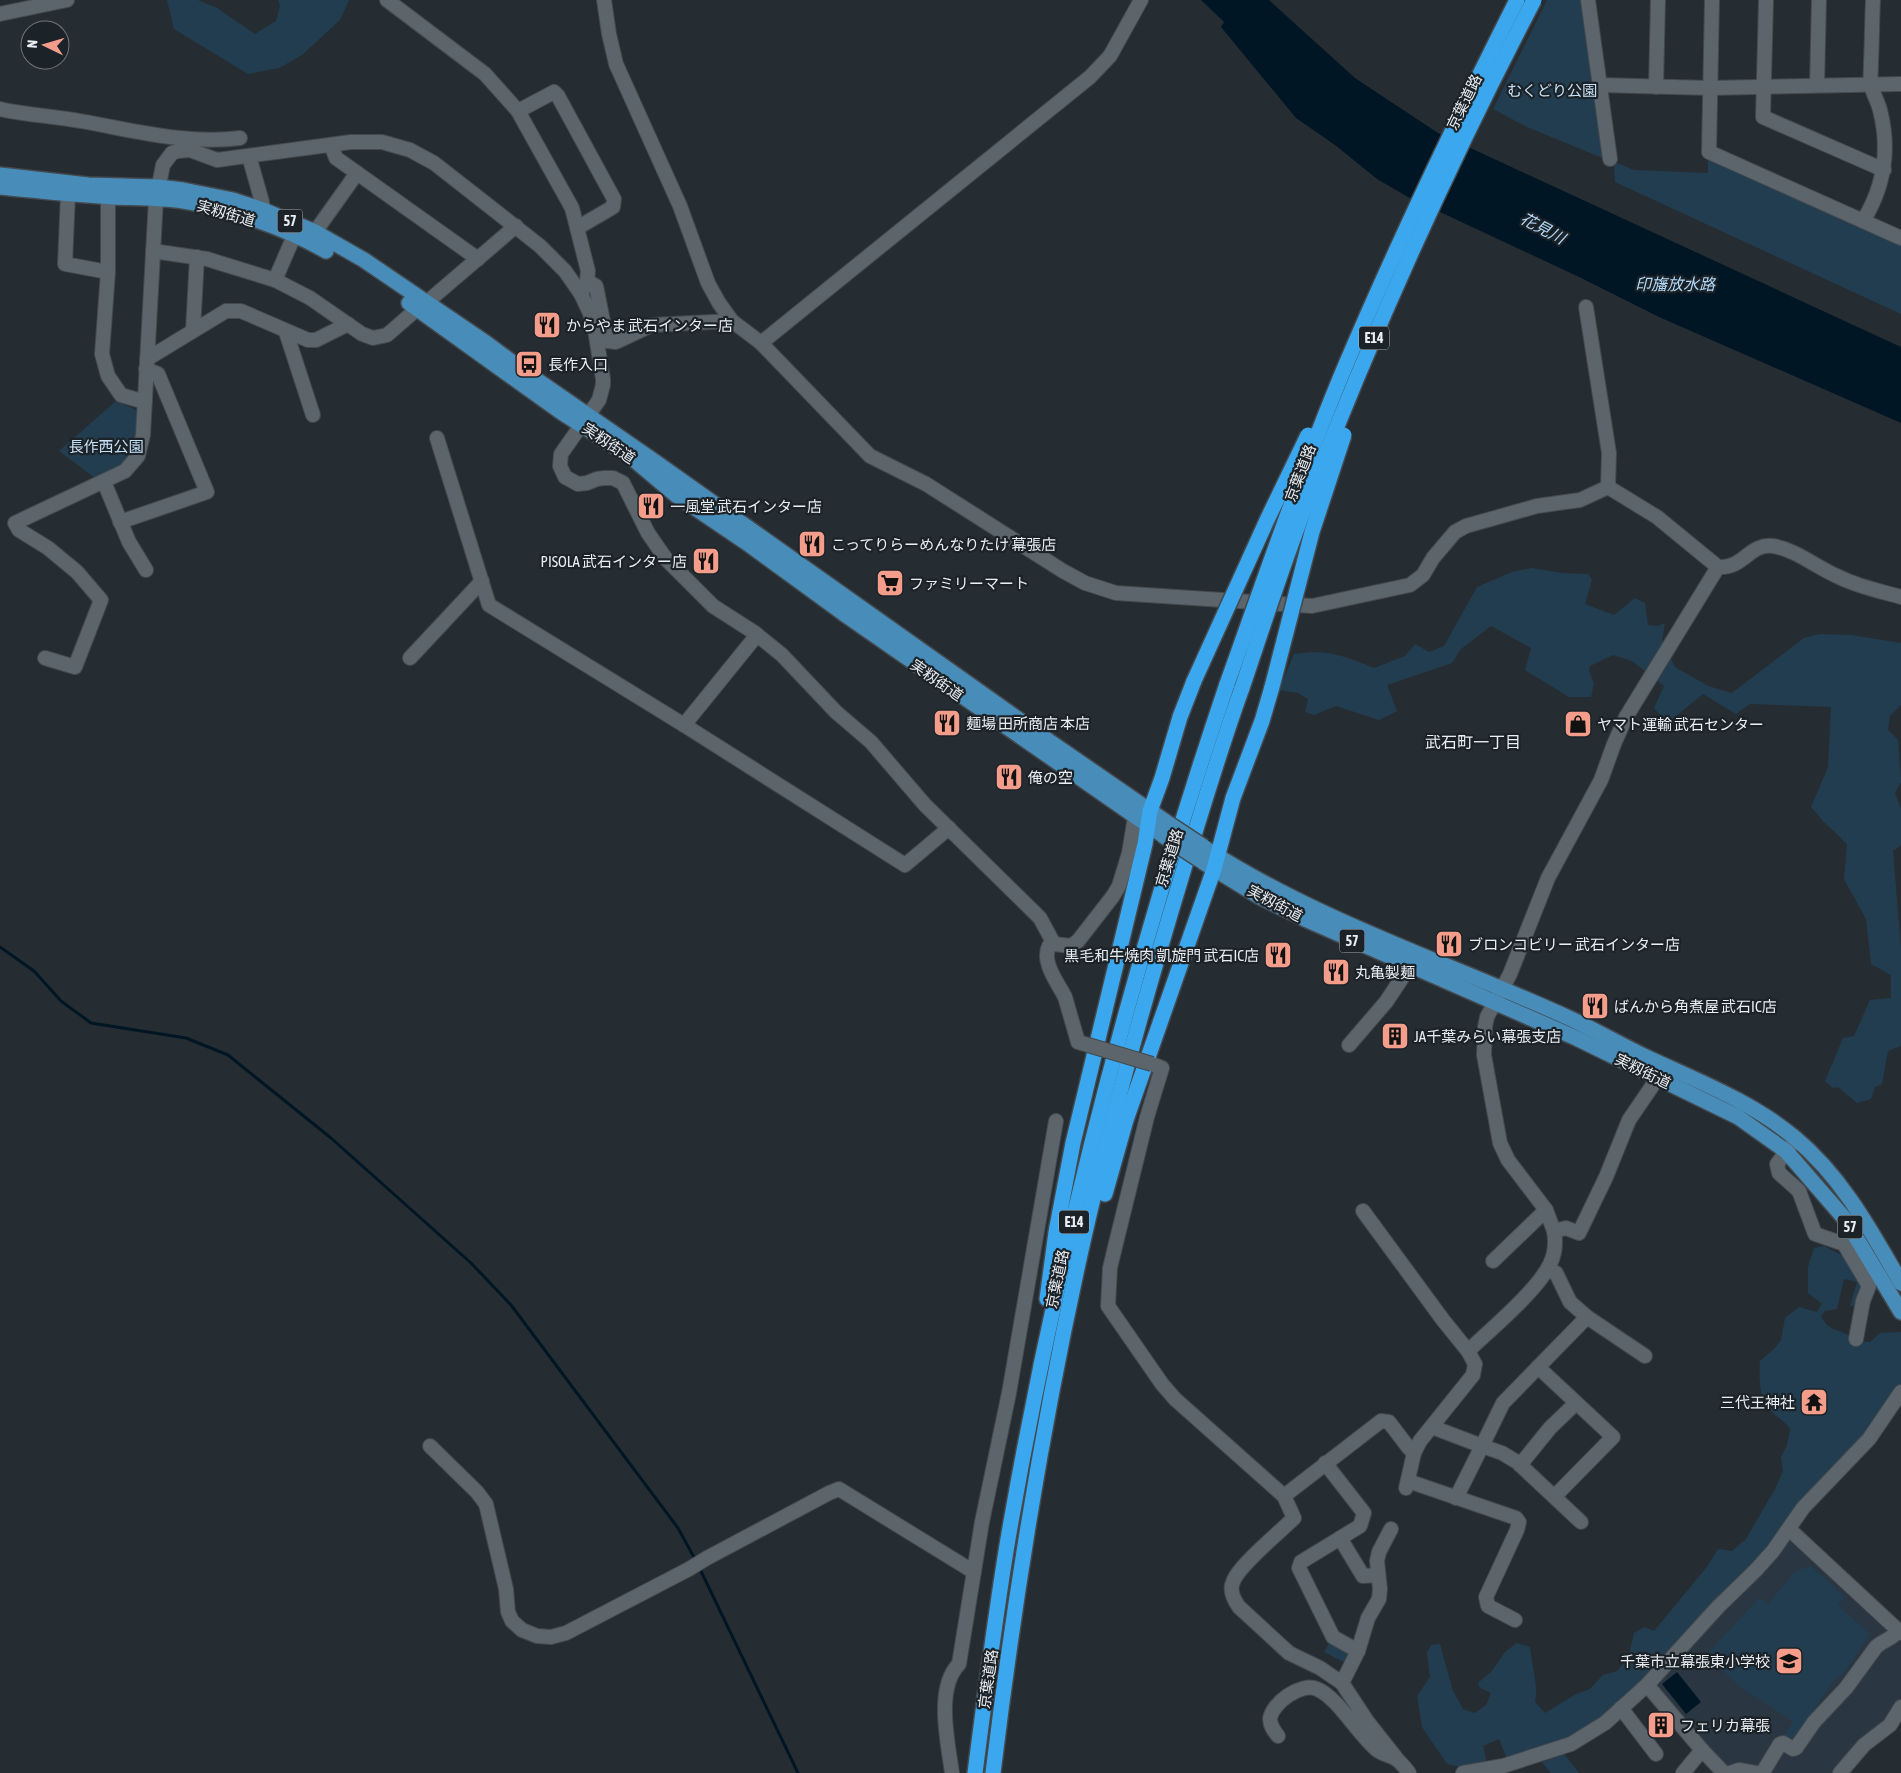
<svg xmlns="http://www.w3.org/2000/svg" width="1901" height="1773" viewBox="0 0 1901 1773" font-family="'Asap Condensed','Noto Sans JP',sans-serif">
<style>
.built{fill:#2a3641}
.green{fill:#233d50}
.water{fill:#011625}
.lines{fill:none;stroke-linecap:round;stroke-linejoin:round}
.stream{stroke:#011625;stroke-width:3}
.minor-casing{stroke:#43494e;stroke-width:16}
.major-casing{stroke:#43494e;stroke-width:18}
.highway-casing{stroke:#43494e;stroke-width:18}
.minor{stroke:#5c656b;stroke-width:14}
.major{stroke:#488dba;stroke-width:15}
.highway{stroke:#3aa7ee;stroke-width:15}
.minor-bridge-casing{stroke:#43494e;stroke-width:16;stroke-linecap:butt}
.major-bridge-casing{stroke:#43494e;stroke-width:18;stroke-linecap:butt}
.highway-bridge-casing{stroke:#43494e;stroke-width:18;stroke-linecap:butt}
.minor-bridge{stroke:#5c656b;stroke-width:14}
.major-bridge{stroke:#488dba;stroke-width:15}
.highway-bridge{stroke:#3aa7ee;stroke-width:15}
.labels{text-anchor:middle;dominant-baseline:central;stroke-width:4.5;stroke-linejoin:round;paint-order:stroke}
.shield{fill:#1c2328;stroke:#acb1b5;stroke-width:1}
.shield-label{font-size:14px;font-weight:bold;fill:#e9eef2}
.park-label{font-size:15px;fill:#c7e1f6;stroke:#1c2328}
.street-label{font-size:15px;fill:#e9eef2;stroke:#1c2328}
.poi-label{font-size:15px;fill:#e9eef2;stroke:#1c2328;text-anchor:start}
.water-label{font-size:16px;font-style:italic;fill:#b1d9f8;stroke:#1c2328}
.neighbourhood-label{font-size:16px;fill:#e9eef2;stroke:#1c2328}
</style>
<rect width="100%" height="100%" fill="#252d32"/>
<path class="built" d="M1790,1538L1901,1637V1700L1886,1723L1837,1773H1730L1655,1686Z"/>
<g class="green">
<path d="M167,0H198L217,8L255,34L276,21L280,6L278,0H349L340,20L302,55L279,68L248,74L174,29Z"/>
<path d="M1547,0H1584L1605,159L1527,127L1493,109Z"/>
<path d="M1708,157L1901,243V314L1615,182L1614,162L1634,170L1708,173Z"/>
<path d="M116,401L136,410C139,420 137,427 136,437C131,466 123,467 99,481L59,451Z"/>
<path d="M1531,568L1562,573L1588,574L1592,580L1585,604L1614,615L1635,598L1645,603L1648,625L1658,626L1665,623L1662,641L1675,667L1708,686L1732,693L1804,638L1820,634L1851,635L1901,643V705L1890,716L1888,730L1898,740L1901,778V782L1895,793L1901,809V845L1893,851L1901,948V1046L1888,1051L1882,1084L1875,1087L1871,1099L1857,1103L1838,1087L1833,1088L1825,1081L1843,1038L1854,1036L1870,1000L1891,998V975L1871,964L1866,919L1844,879L1847,844L1823,821L1811,807L1828,767L1831,707L1750,704L1736,714L1703,694L1671,720L1664,719L1654,708L1664,686L1632,661L1613,655L1590,666L1589,671L1594,683L1591,697H1569L1525,670L1531,648L1491,626L1461,649L1452,663L1387,685L1397,711L1379,720L1336,706L1314,715L1305,712L1308,699L1298,693L1279,690L1294,654C1329,649 1343,656 1374,668L1405,656L1415,644L1429,652L1444,646L1477,587L1512,572Z"/>
<path d="M1824,1246L1845,1257L1863,1286L1860,1307L1850,1306L1857,1282L1844,1279L1837,1309L1825,1311L1821,1316C1829,1334 1845,1328 1855,1341L1870,1342L1880,1333L1901,1332V1393L1791,1530L1587,1739L1507,1759L1499,1739L1483,1746L1486,1758L1485,1766L1473,1770L1447,1764L1422,1727L1417,1696L1430,1677L1427,1653L1431,1645L1440,1644L1453,1691L1463,1709L1475,1713L1486,1705L1491,1693L1480,1688L1478,1683L1492,1671L1505,1652L1517,1643L1530,1647C1531,1663 1539,1687 1535,1702L1545,1713L1576,1694L1590,1689L1603,1675L1617,1671L1628,1659L1634,1633L1644,1627L1654,1631L1706,1568L1718,1549L1732,1551L1746,1539L1775,1489L1783,1471L1781,1457L1787,1445L1790,1429C1784,1420 1774,1416 1767,1407C1759,1396 1759,1374 1760,1361L1775,1348L1781,1340L1785,1318L1799,1307L1817,1312L1822,1304L1808,1293V1267L1814,1248Z"/>
<path d="M1811,1566L1845,1597L1838,1605L1870,1634L1843,1674L1835,1679L1791,1743L1783,1737L1793,1722L1739,1686L1706,1655L1759,1598L1768,1604L1796,1571Z"/>
<path d="M1331,1640L1351,1651L1348,1664L1324,1652Z"/>
<path d="M1564,1754L1579,1773H1551L1542,1762Z"/>
</g>
<g class="water">
<path d="M1201,0H1269L1355,78L1438,133L1901,347V423L1659,317L1577,276L1408,197L1377,179L1335,145L1296,118L1221,27L1224,22Z"/>
<path d="M1677,1672L1701,1702L1686,1714L1662,1684Z"/>
</g>
<g class="lines">
<g class="stream">
<path d="M0,947L34,971L61,1001L91,1023L186,1038L228,1055L331,1138L471,1263L511,1305L678,1528L696,1561"/>
<path d="M699,1567L798,1773"/>
</g>
<g class="minor-casing">
<g id="minor">
<path d="M387,0L485,74L518,111L572,208L588,271L587,281L581,294"/>
<path d="M604,0L609,34L616,64L680,206L708,283L719,303L732,321L761,343L870,456L926,484L1063,571L1085,583L1116,593L1312,606L1410,585L1423,575L1433,558L1455,532L1466,526L1537,506L1580,500L1608,487L1657,517L1718,567C1744,569 1749,543 1773,546C1797,550 1817,568 1839,577C1859,587 1880,591 1901,597"/>
<path d="M1588,0L1610,159"/>
<path d="M1712,0L1709,152L1901,238"/>
<path d="M1766,0L1763,117L1884,170"/>
<path d="M0,14L67,0"/>
<path d="M1600,85L1710,88L1901,84"/>
<path d="M1817,85L1819,0"/>
<path d="M1656,87L1658,0"/>
<path d="M0,109C26,115 54,116 80,121C133,130 186,145 240,138"/>
<path d="M518,111L554,92L558,96L614,199L613,207L577,228"/>
<path d="M331,145L336,158L478,259"/>
<path d="M249,156L262,202L263,210"/>
<path d="M68,194L65,264L108,272"/>
<path d="M108,196V272L102,354L108,376L121,395L145,402"/>
<path d="M1863,221C1884,187 1890,149 1880,110C1878,102 1873,94 1871,85C1870,78 1871,69 1871,62C1872,41 1872,21 1873,0"/>
<path d="M315,232L357,173"/>
<path d="M153,251L207,259L275,280L310,298L362,334L373,338L387,335L417,309"/>
<path d="M275,280L294,236"/>
<path d="M587,281L596,286L607,341L616,342L652,325L732,321"/>
<path d="M426,303L516,226"/>
<path d="M1586,307L1609,453L1608,487"/>
<path d="M193,330L197,257"/>
<path d="M286,332L313,415"/>
<path d="M761,343L1090,77L1110,56L1141,0"/>
<path d="M147,359L226,311H241L308,340H316L348,324"/>
<path d="M437,438L489,605L684,725L905,865L949,828"/>
<path d="M104,482L129,542L146,570"/>
<path d="M120,522L207,492L158,374L146,369"/>
<path d="M45,658L75,667L101,600L77,572L48,548L19,530L15,523L125,471L138,456L143,435L156,199L163,165L172,153L178,151L190,150L217,160L351,142H382L410,150L434,163L540,246L565,271L581,294L589,311L594,324L603,379V385L599,400L561,454L560,466L565,477L578,484L587,483L597,479L604,478H613L623,483L648,533L666,559L713,606L755,633L782,655L836,712L871,742L925,805L1040,918L1054,944"/>
<path d="M410,658L482,581"/>
<path d="M684,725L757,635"/>
<path d="M1065,997C1058,983 1041,962 1049,946L1054,944L1071,946L1078,941L1113,896L1119,886L1129,853L1135,817"/>
<path d="M1349,1045L1386,1002L1410,966"/>
<path d="M1152,1064L1162,1068L1147,1117L1115,1247L1110,1268L1108,1306L1162,1384L1175,1399L1284,1496L1294,1518C1280,1532 1238,1566 1233,1582C1229,1591 1234,1600 1239,1607L1289,1653L1320,1668L1342,1683L1367,1721L1397,1759"/>
<path d="M1657,1079L1629,1120L1606,1177L1579,1233L1566,1228L1554,1231L1546,1210L1508,1160L1500,1143L1484,1055L1485,1027L1487,1017L1510,974L1548,878L1601,780L1614,744L1626,717L1718,567"/>
<path d="M1796,1139L1777,1164L1779,1173L1799,1191L1815,1234L1844,1244L1869,1286L1863,1301L1856,1339"/>
<path d="M1493,1261L1546,1210"/>
<path d="M1548,1269L1556,1273L1570,1302L1587,1317L1503,1403L1482,1446L1502,1453L1517,1462L1581,1522"/>
<path d="M1587,1317L1645,1356"/>
<path d="M1468,1351C1490,1330 1538,1290 1550,1264C1555,1254 1556,1242 1554,1231"/>
<path d="M1538,1367L1613,1437L1555,1496"/>
<path d="M1432,1427L1482,1446L1456,1498"/>
<path d="M430,1446L477,1492L486,1504L506,1589L508,1612L512,1621L522,1630L537,1636L551,1637L566,1633L689,1569L707,1558L829,1493L839,1489L974,1572"/>
<path d="M1325,1463L1364,1513L1360,1526L1301,1562L1299,1568L1333,1637L1358,1651"/>
<path d="M1520,1465L1550,1428L1576,1403"/>
<path d="M1408,1481L1516,1518L1519,1522L1517,1530L1486,1597L1488,1606L1515,1620"/>
<path d="M1406,1488L1414,1453"/>
<path d="M1284,1496L1381,1421L1389,1422L1408,1447L1414,1453L1420,1441L1473,1375L1475,1364L1468,1351L1443,1320L1363,1211"/>
<path d="M1789,1529L1901,1633"/>
<path d="M1340,1538L1363,1576L1378,1575"/>
<path d="M1342,1683L1358,1651L1368,1618L1379,1599L1380,1589L1377,1561L1379,1552L1391,1529"/>
<path d="M1647,1685L1702,1750L1724,1773"/>
<path d="M1621,1708L1656,1754"/>
<path d="M1278,1736C1274,1731 1270,1726 1270,1719C1272,1703 1301,1682 1317,1689C1337,1697 1358,1734 1376,1749C1381,1754 1390,1755 1396,1759C1401,1762 1406,1769 1409,1773"/>
<path d="M952,1773C948,1743 935,1688 959,1664L982,1522L1009,1393L1056,1121"/>
<path d="M1463,1773L1503,1766L1571,1744L1605,1723L1647,1685L1718,1607L1756,1570L1773,1551L1803,1508L1869,1439L1901,1392"/>
<path d="M1683,1773L1702,1750"/>
<path d="M1730,1773L1739,1770L1756,1773"/>
<path d="M1760,1773L1763,1772L1780,1744L1783,1743L1793,1749L1796,1748L1814,1722L1846,1688L1876,1647C1884,1639 1889,1642 1899,1630"/>
<path d="M1840,1773L1864,1745L1890,1725L1901,1707"/>
</g>
</g>
<g class="major-casing">
<g id="major">
<path d="M0,175L88,185L158,187L183,190L233,200L263,210L315,232L364,260L486,343L528,374L658,464L1046,739L1166,822"/>
<path d="M0,187C38,191 76,195 114,197C137,198 160,198 183,201C226,207 288,229 326,251"/>
<path d="M409,303L561,412L631,457L676,495L747,543L843,613L1158,832"/>
<path d="M1208,850C1320,922 1449,963 1569,1018C1595,1030 1619,1044 1644,1056C1695,1080 1751,1101 1795,1138C1842,1177 1871,1231 1901,1283"/>
<path d="M1203,862L1260,897L1307,920L1576,1038L1738,1117L1786,1151L1845,1219L1901,1312"/>
</g>
</g>
<g class="highway-casing">
<g id="highway">
<path d="M1105,1194L1126,1120L1214,869L1233,798L1262,721L1272,687"/>
<path d="M1047,1299L1056,1232L1073,1143L1145,844L1150,811L1162,778L1180,717L1194,681"/>
<path d="M975,1773C985,1695 995,1617 1008,1539C1058,1249 1133,962 1227,684"/>
<path d="M993,1773C1015,1593 1044,1414 1084,1237C1112,1115 1146,994 1182,875C1201,812 1220,749 1242,688"/>
</g>
</g>
<use href="#minor" class="minor"/>
<use href="#major" class="major"/>
<use href="#highway" class="highway"/>
<g class="minor-bridge-casing">
<path id="minor-bridge" d="M1065,997L1078,1042L1152,1064"/>
</g>
<g class="major-bridge-casing">
<g id="major-bridge">
<path d="M1166,822L1204,847"/>
<path d="M1162,835L1200,860"/>
</g>
</g>
<g class="highway-bridge-casing">
<g id="highway-bridge">
<path d="M1194,681L1267,520L1308,435"/>
<path d="M1227,684C1265,578 1301,472 1344,369C1397,244 1456,121 1517,0"/>
<path d="M1272,687L1312,532L1344,435"/>
<path d="M1242,688C1263,626 1283,563 1307,502C1373,331 1449,163 1534,0"/>
</g>
</g>
<use href="#minor-bridge" class="minor-bridge"/>
<use href="#major-bridge" class="major-bridge"/>
<use href="#highway-bridge" class="highway-bridge"/>
</g>
<defs>
<g id="restaurant-square" transform="scale(1.4375)"><rect x="-9" y="-9" width="18" height="18" rx="4" fill="#f49d8b" stroke="#1c2328"/><path d="M-5-6h1v4h1v-4h1v4h1v-4h1v5L-1.5 .5V6h-2V.5L-5-1ZM5-6V6H3V1.5H1.5Q1.5-4 5-6Z" fill="#111"/></g>
<g id="bus-square" transform="scale(1.4375)"><rect x="-9" y="-9" width="18" height="18" rx="4" fill="#f49d8b" stroke="#1c2328"/><path d="M-5-6H5V4H4V6H2V4H-2V6H-4V4H-5ZM-3.5-4V0h7V-4ZM-3.5 1.2v1.5H-2V1.2ZM2 1.2v1.5H3.5V1.2Z" fill="#111"/></g>
<g id="supermarket-square" transform="scale(1.4375)"><rect x="-9" y="-9" width="18" height="18" rx="4" fill="#f49d8b" stroke="#1c2328"/><path d="M-6-5.5h2.5l.6 2H6L4.5 2H-2.5L-4.4-4H-6ZM-1.5 3.2a1.3 1.3 0 1 0 .1 0ZM3 3.2a1.3 1.3 0 1 0 .1 0Z" fill="#111"/></g>
<g id="shop-square" transform="scale(1.4375)"><rect x="-9" y="-9" width="18" height="18" rx="4" fill="#f49d8b" stroke="#1c2328"/><path d="M-5-2.5h2.3a2.7 3.5 0 0 1 5.4 0H5L5.5 6h-11ZM-1.5-2.5h3a1.5 2.3 0 0 0-3 0Z" fill="#111"/></g>
<g id="building-square" transform="scale(1.4375)"><rect x="-9" y="-9" width="18" height="18" rx="4" fill="#f49d8b" stroke="#1c2328"/><path d="M-4-6H4V6H1V3H-1V6H-4ZM-2.5-4.3h1.7v1.8h-1.7ZM.8-4.3h1.7v1.8H.8ZM-2.5-1h1.7V.8h-1.7ZM.8-1h1.7V.8H.8Z" fill="#111"/></g>
<g id="temple-square" transform="scale(1.4375)"><rect x="-9" y="-9" width="18" height="18" rx="4" fill="#f49d8b" stroke="#1c2328"/><path d="M0-6L5-2H3V0L6.5 2.5H4V6H1.5V3h-3V6H-4V2.5H-6.5L-3 0V-2H-5Z" fill="#111"/></g>
<g id="school-square" transform="scale(1.4375)"><rect x="-9" y="-9" width="18" height="18" rx="4" fill="#f49d8b" stroke="#1c2328"/><path d="M0-5L7-2L0 1L-7-2ZM-4 1L0 2.5L4 1V4Q0 6-4 4Z" fill="#111"/></g>
</defs>
<g fill-rule="evenodd">
<use href="#restaurant-square" x="547" y="325"/>
<use href="#bus-square" x="529" y="364"/>
<use href="#restaurant-square" x="651" y="506"/>
<use href="#restaurant-square" x="812" y="544"/>
<use href="#restaurant-square" x="706" y="561"/>
<use href="#supermarket-square" x="890" y="583"/>
<use href="#restaurant-square" x="947" y="723"/>
<use href="#shop-square" x="1578" y="724"/>
<use href="#restaurant-square" x="1009" y="777"/>
<use href="#restaurant-square" x="1449" y="944"/>
<use href="#restaurant-square" x="1278" y="955"/>
<use href="#restaurant-square" x="1336" y="972"/>
<use href="#restaurant-square" x="1595" y="1006"/>
<use href="#building-square" x="1395" y="1036"/>
<use href="#temple-square" x="1814" y="1402"/>
<use href="#school-square" x="1789" y="1661"/>
<use href="#building-square" x="1661" y="1725"/>
</g>
<g class="labels">
<g class="shield">
<rect x="277.5" y="209.5" width="25" height="23" rx="4"/>
<rect x="1359" y="326.5" width="30" height="23" rx="4"/>
<rect x="1339.5" y="929.5" width="25" height="23" rx="4"/>
<rect x="1059" y="1210.5" width="30" height="23" rx="4"/>
<rect x="1837.5" y="1215.5" width="25" height="23" rx="4"/>
</g>
<g class="shield-label">
<text x="290" y="221">57</text>
<text x="1374" y="338">E14</text>
<text x="1352" y="941">57</text>
<text x="1074" y="1222">E14</text>
<text x="1850" y="1227">57</text>
</g>
<g class="park-label">
<text x="1552" y="90">むくどり公園</text>
<text x="106" y="446">長作西公園</text>
</g>
<g class="street-label">
<text transform="translate(1464 102) rotate(-64)">京葉道路</text>
<text transform="translate(226 213) rotate(16)">実籾街道</text>
<text transform="translate(609 443) rotate(34)">実籾街道</text>
<text transform="translate(1300 473) rotate(-69)">京葉道路</text>
<text transform="translate(937 680) rotate(35)">実籾街道</text>
<text transform="translate(1169 858) rotate(-73)">京葉道路</text>
<text transform="translate(1275 903) rotate(28)">実籾街道</text>
<text transform="translate(1643 1071) rotate(26)">実籾街道</text>
<text transform="translate(1057 1279) rotate(-78)">京葉道路</text>
<text transform="translate(988 1679) rotate(-82)">京葉道路</text>
</g>
<g class="poi-label">
<text x="566" y="325">からやま 武石インター店</text>
<text x="548" y="364">長作入口</text>
<text x="670" y="506">一風堂 武石インター店</text>
<text x="831" y="544">こってりらーめんなりたけ 幕張店</text>
<text x="687" y="561" text-anchor="end">PISOLA 武石インター店</text>
<text x="909" y="583">ファミリーマート</text>
<text x="966" y="723">麺場 田所商店 本店</text>
<text x="1597" y="724">ヤマト運輸 武石センター</text>
<text x="1028" y="777">俺の空</text>
<text x="1468" y="944">ブロンコビリー 武石インター店</text>
<text x="1259" y="955" text-anchor="end">黒毛和牛焼肉 凱旋門 武石IC店</text>
<text x="1355" y="972">丸亀製麺</text>
<text x="1614" y="1006">ばんから角煮屋 武石IC店</text>
<text x="1414" y="1036">JA千葉みらい幕張支店</text>
<text x="1795" y="1402" text-anchor="end">三代王神社</text>
<text x="1770" y="1661" text-anchor="end">千葉市立幕張東小学校</text>
<text x="1680" y="1725">フェリカ幕張</text>
</g>
<g class="water-label">
<text transform="translate(1543 228) rotate(28)">花見川</text>
<text x="1675" y="284">印旛放水路</text>
</g>
<g class="neighbourhood-label">
<text x="1473" y="742">武石町一丁目</text>
</g>
</g>
<g transform="translate(45 45) rotate(275)"><circle r="24" fill="#1c2328" stroke="#6e7479"/>
<path d="M0-4L9 19L0 12L-9 19Z" fill="#f49d8b"/>
<text y="-8" font-size="14" font-weight="bold" text-anchor="middle" fill="#e9eef2">N</text>
</g>
</svg>
